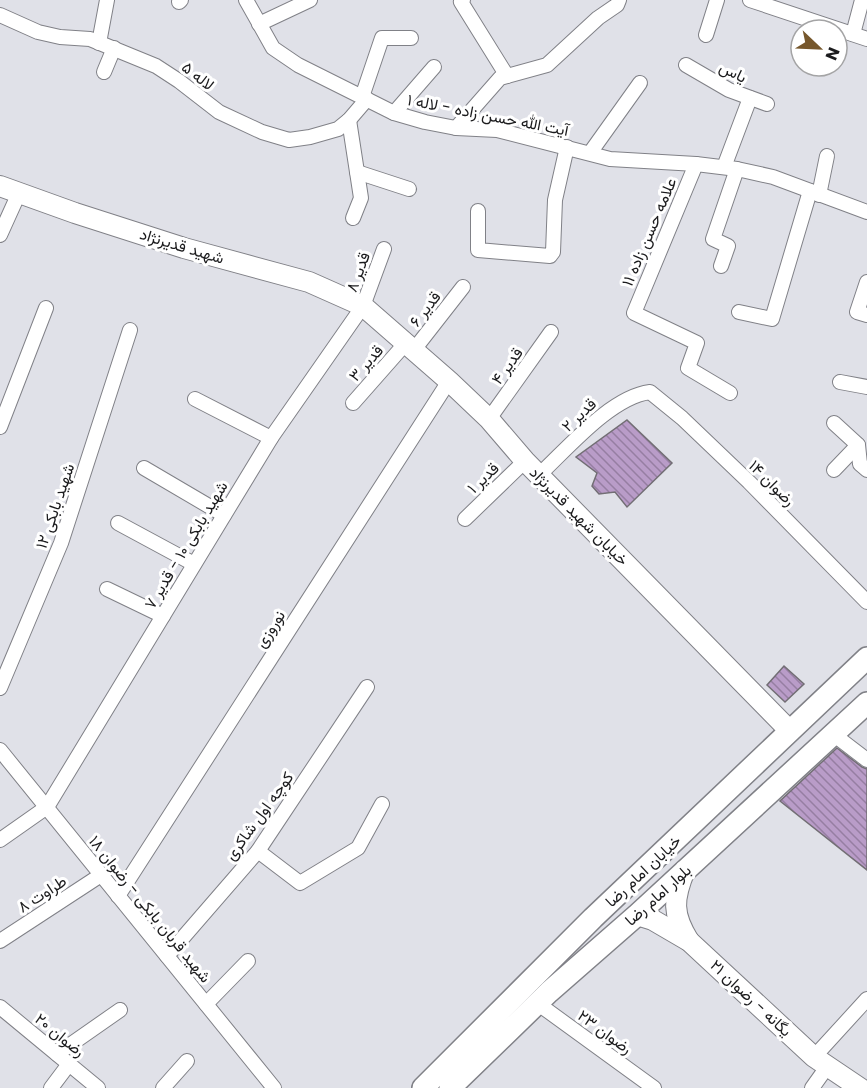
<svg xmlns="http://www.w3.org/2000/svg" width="867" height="1088" viewBox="0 0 867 1088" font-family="Poppins,Vazirmatn,sans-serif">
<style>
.building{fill:url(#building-back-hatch);stroke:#726e74;stroke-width:1.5}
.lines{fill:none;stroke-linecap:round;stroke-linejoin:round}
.street-casing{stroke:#808187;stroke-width:16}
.secondary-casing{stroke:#808187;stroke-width:22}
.primary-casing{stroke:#808187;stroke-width:24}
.street{stroke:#fff;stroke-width:14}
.secondary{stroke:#fff;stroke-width:20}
.primary{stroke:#fff;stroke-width:21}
.labels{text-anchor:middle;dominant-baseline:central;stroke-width:6;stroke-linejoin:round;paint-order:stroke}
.street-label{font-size:16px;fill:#1b1b1d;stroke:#fff}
</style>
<defs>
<pattern id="building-back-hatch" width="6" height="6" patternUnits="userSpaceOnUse" patternTransform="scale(1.5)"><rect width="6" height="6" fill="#b99cc8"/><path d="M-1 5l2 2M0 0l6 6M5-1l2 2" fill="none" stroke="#967ea2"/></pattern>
</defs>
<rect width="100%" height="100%" fill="#e0e1e8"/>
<g class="building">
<path d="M627,420L672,463L627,507L615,492L599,494L592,486L597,473L576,457Z"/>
<path d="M784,666L804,684L785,702L767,685Z"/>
<path d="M837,748L862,767L867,769V870L780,801Z"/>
</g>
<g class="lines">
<g class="street-casing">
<g id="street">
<path d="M246,0L273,48L298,65L394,113L425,122L456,128L497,130L610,159L696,164L737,169L773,177L867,212"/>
<path d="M463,0L461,2L507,76"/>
<path d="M750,0L867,39"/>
<path d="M179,2L181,0"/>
<path d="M0,15L38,32L60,37L90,39L156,66L179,81L219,112L262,132L289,140L310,137L338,129L349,120L367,99"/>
<path d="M259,24L310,0"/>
<path d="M853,34L862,0"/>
<path d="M706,35L717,0"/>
<path d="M99,43L107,0"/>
<path d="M686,65L729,90L767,104"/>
<path d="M104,72L114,48"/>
<path d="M362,97L382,38H411"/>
<path d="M394,113L434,67"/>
<path d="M349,120L361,198L353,218"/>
<path d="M456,128L500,78L547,65L598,18L617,5L619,0"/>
<path d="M590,153L640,83"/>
<path d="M696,164L634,313L697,343L688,368L730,393"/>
<path d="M724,167L750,98"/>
<path d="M357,172L409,189"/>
<path d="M819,195L827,156"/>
<path d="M478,211V250L550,256L553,252L555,200L567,147"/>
<path d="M0,235L19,193"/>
<path d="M721,266L728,246L713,239L737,169"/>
<path d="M867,282L857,312L867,315"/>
<path d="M739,312L772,319L810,191"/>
<path d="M413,351L463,287"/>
<path d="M840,382L867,387"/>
<path d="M195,399L271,438"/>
<path d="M353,403L405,344"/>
<path d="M489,419L551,332"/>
<path d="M834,423L858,445L860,464L867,470"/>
<path d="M0,427L46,308"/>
<path d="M144,468L224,515"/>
<path d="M834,470L858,445"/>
<path d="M539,475C568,448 611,397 650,392L682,418L749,482L867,602"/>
<path d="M465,519L525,461"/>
<path d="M118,523L194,564"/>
<path d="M107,589L163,616"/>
<path d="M0,688L61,543L130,330"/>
<path d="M833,734L867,760"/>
<path d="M0,750L274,1088"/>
<path d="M0,840L47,807L271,438L363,306L384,249"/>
<path d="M258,851L300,883L358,848L382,804"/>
<path d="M118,896L449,381"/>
<path d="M0,941L101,875"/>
<path d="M167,956L258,851L367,687"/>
<path d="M537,1003L654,1088"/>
<path d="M206,1004L248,961"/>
<path d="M0,1007L98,1088"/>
<path d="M57,1054L120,1010"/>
<path d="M814,1057L867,999"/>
<path d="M51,1088L69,1064"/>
<path d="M163,1088L187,1061"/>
<path d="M812,1088L827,1067"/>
</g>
</g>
<g class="secondary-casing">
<g id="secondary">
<path d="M0,186L75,213L184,248L309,282L363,306L449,381L489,419L525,461L790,731"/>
<path d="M685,870C673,899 672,914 689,941"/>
<path d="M637,915L653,920L689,941L814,1057L860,1088"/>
</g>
</g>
<g class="primary-casing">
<g id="primary">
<path d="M423,1088L593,918L867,658"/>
<path d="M450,1088L549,992L637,915L867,703"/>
</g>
</g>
<use href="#street" class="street"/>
<use href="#secondary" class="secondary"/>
<use href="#primary" class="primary"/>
</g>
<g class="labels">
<g class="street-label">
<text transform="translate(733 72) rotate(26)">یاس</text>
<text transform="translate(198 76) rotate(38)">لاله ۵</text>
<text transform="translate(488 115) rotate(11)">آیت الله حسن زاده - لاله ۱</text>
<text transform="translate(649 232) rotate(-67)">علامه حسن زاده ۱۱</text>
<text transform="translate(182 246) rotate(17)">شهید قدیرنژاد</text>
<text transform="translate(358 272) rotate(-70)">قدیر ۸</text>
<text transform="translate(425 309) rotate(-52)">قدیر ۶</text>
<text transform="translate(366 363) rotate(-48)">قدیر ۳</text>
<text transform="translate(507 366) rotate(-54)">قدیر ۴</text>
<text transform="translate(579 415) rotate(-43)">قدیر ۲</text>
<text transform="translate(483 478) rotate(-44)">قدیر ۱</text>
<text transform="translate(772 483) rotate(45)">رضوان ۱۴</text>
<text transform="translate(55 506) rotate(-71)">شهید بابکی ۱۲</text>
<text transform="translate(579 516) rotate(45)">خيابان شهيد قديرنژاد</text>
<text transform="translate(186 545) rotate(-59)">شهید بابکی ۱۰ - قدیر ۷</text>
<text transform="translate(270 629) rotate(-57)">نوروزی</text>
<text transform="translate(259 816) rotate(-54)">کوچه اول شاکری</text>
<text transform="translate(643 871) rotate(-43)">خیابان امام رضا</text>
<text transform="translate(42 894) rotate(-33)">طراوت ۸</text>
<text transform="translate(658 895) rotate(-42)">بلوار امام رضا</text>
<text transform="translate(150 909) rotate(51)">شهید قربان بابکی - رضوان ۱۸</text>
<text transform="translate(751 998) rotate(43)">یگانه - رضوان ۲۱</text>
<text transform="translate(605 1032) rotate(36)">رضوان ۲۳</text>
<text transform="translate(60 1035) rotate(39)">رضوان ۲۰</text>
</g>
</g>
<g transform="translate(819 48) rotate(113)"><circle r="28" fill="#ffffff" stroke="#a4a4a5" stroke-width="1.5"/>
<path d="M0-4.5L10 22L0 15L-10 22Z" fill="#76572c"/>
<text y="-9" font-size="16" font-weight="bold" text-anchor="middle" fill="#1b1b1d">N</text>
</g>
</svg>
